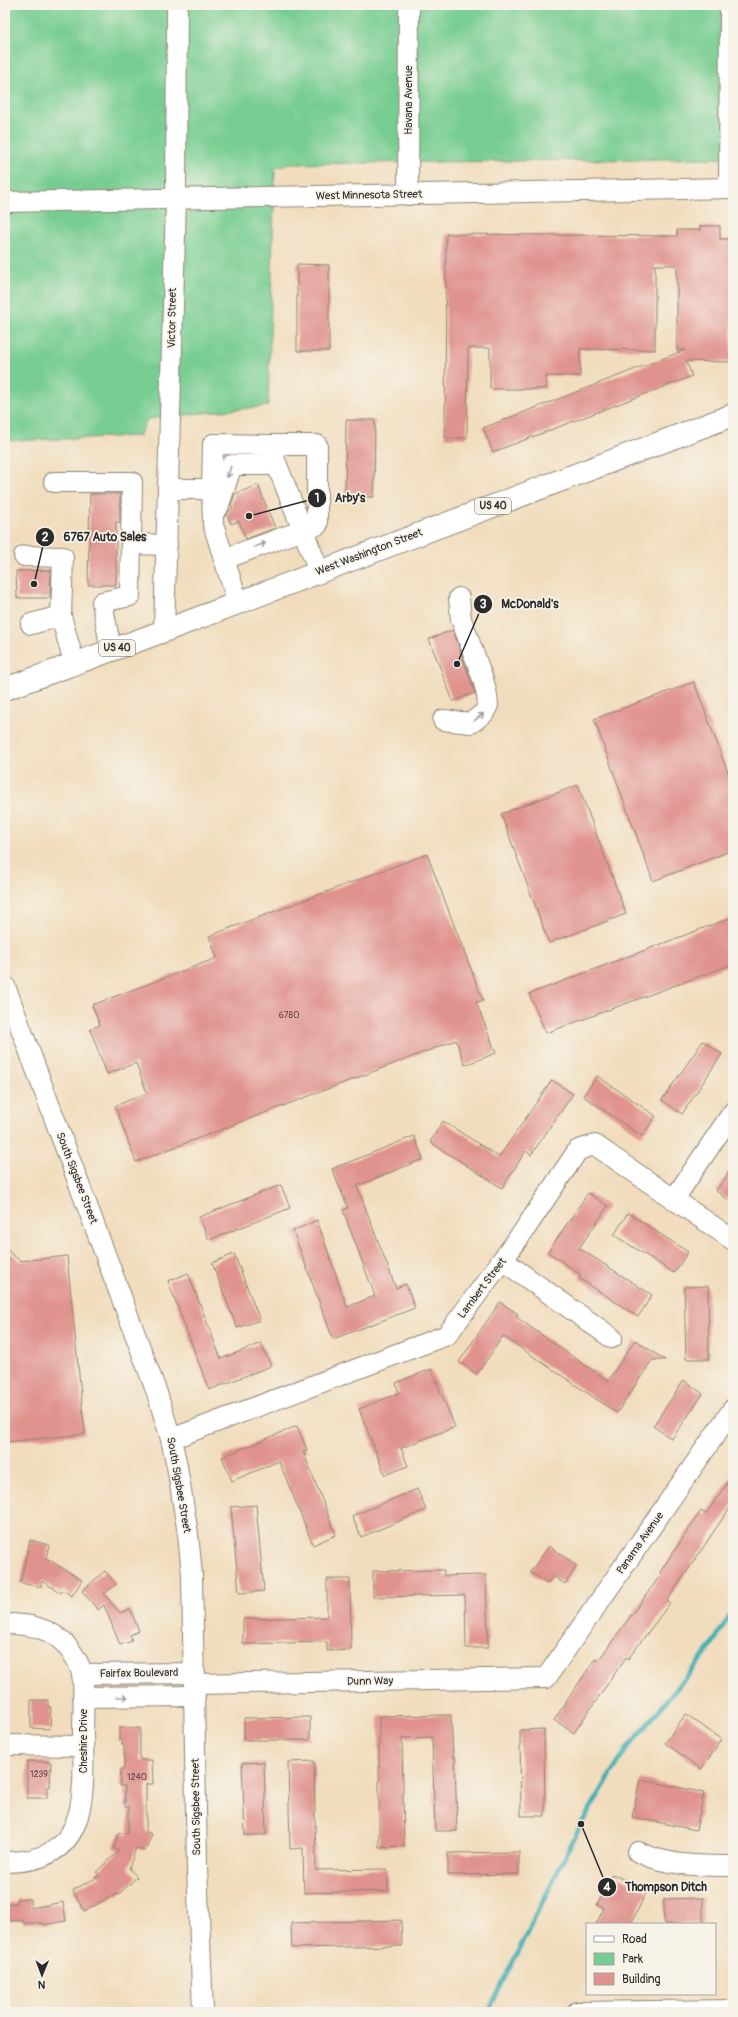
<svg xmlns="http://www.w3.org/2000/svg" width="738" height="2017" viewBox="0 0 738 2017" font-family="Pangolin,sans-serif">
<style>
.green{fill:#77cd91;stroke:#517c5e}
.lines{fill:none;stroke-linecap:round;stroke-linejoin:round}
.stream{stroke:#3badb3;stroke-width:4.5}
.building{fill:#e0928e}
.minor-casing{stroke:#8e8474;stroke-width:22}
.major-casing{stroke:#8e8474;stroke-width:24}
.minor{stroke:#fff;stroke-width:20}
.major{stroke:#fff;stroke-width:22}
.oneway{stroke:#a0a0a0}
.labels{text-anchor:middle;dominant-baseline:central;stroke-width:3.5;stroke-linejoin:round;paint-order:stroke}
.number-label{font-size:9px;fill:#584544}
.shield{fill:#f7f3e8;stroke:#686764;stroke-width:1}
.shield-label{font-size:10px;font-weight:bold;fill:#2b2b2b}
.street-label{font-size:11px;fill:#2b2b2b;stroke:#f7f3e8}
.leader{fill:none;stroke:#2b2b2b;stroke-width:1.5}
.callout-dot{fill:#2b2b2b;stroke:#f7f3e8;stroke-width:1.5}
.mark-label{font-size:12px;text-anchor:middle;font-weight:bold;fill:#fff}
.callout-label{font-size:12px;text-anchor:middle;font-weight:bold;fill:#2b2b2b;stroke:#f7f3e8;stroke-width:3.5;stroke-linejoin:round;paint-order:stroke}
</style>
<rect width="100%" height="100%" fill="#f7f3e8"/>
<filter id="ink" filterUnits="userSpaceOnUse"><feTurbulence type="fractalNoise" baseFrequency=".025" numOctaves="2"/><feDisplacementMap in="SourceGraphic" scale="8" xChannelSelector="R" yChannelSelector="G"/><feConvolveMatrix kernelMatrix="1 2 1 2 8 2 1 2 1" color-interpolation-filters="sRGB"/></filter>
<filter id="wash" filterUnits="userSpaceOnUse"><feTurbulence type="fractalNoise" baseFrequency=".012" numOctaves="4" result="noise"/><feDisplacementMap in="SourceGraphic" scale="16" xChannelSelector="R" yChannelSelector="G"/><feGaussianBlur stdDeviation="0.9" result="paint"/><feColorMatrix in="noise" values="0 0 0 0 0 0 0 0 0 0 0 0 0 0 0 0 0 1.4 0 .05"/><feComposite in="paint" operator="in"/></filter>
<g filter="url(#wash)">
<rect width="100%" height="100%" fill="#f1ddbd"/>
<path class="green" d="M5,5H733V158L289,164L275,168L268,406L147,419L139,436L5,441Z"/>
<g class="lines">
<path class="stream" d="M488,2012L581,1824L626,1750L710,1648L733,1610"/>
</g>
<g id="blocks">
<g class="building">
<path d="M700,226H720V239H733L731,362L686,361L692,376L493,452L483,428L685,350H677V265H655V350L580,349V376H546V389H490V348H468L467,438H445L446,234L677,236V230H700Z"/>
<path d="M297,264L329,265V351H297Z"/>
<path d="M346,420H375L374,497H345Z"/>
<path d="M258,485L275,528L246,539L239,521L231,524L227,514L230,510L233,508L231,505L235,494Z"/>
<path d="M90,494H120V522H116V585H88Z"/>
<path d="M51,570L50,598H17L16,571Z"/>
<path d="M453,630L475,693L453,701L429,639Z"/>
<path d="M694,682L733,786V850L653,881L594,719Z"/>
<path d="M578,785L626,914L549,943L501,814Z"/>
<path d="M427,854L483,1001L476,1002L496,1053L465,1065L456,1040L136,1162L115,1106L147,1093L136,1063L107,1074L90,1029L100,1025L92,1005L217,958L209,936Z"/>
<path d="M733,917V964L546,1033L529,994Z"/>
<path d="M703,1041L722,1054L682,1114L662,1100Z"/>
<path d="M597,1076L656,1116L642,1136L583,1096Z"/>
<path d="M552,1080L573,1094L531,1155L526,1151L502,1188L430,1142L443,1121L499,1157Z"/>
<path d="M414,1136L423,1159L357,1186L396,1288L406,1284L415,1308L333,1339L293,1231L317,1220L347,1307L375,1296L343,1210L348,1208L332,1169Z"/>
<path d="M733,1166V1203L716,1191Z"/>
<path d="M281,1185L290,1208L209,1240L199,1217Z"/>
<path d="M588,1193L608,1206L579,1248L652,1295L638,1317L579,1278L581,1275L548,1252Z"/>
<path d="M628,1213L688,1252L674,1273L614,1235Z"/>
<path d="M5,1248L20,1261L67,1256L85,1434L5,1442Z"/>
<path d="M234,1254L260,1320L237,1328L212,1263Z"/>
<path d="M188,1273L221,1359L261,1343L271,1366L209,1390L168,1281Z"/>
<path d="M708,1286L709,1359H686L684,1287Z"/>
<path d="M500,1302L518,1314L516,1317L608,1381L635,1340L665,1360H652L617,1413L503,1336L477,1374L459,1362Z"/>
<path d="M431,1369L455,1427L401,1448L408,1466L385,1475L359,1409L399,1393L396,1383Z"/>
<path d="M684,1380L703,1394L672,1439L653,1426Z"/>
<path d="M297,1426L307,1450L303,1451L336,1535L313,1545L279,1461L232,1481L222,1457Z"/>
<path d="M733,1474V1503L667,1601L670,1603L628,1659L626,1657L574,1733L554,1720L595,1659L598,1661L662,1573L660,1572L701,1511L706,1514Z"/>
<path d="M417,1489L426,1510L361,1537L352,1516Z"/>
<path d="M256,1505L264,1591L239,1593L231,1507Z"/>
<path d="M30,1540L49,1545L46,1558L82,1580L72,1596L63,1590L61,1593L42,1581L41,1587L20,1583Z"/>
<path d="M549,1546L577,1566L565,1584L553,1576L547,1584L530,1572Z"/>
<path d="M444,1570V1576L486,1575L488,1648H466L465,1595L373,1597V1571Z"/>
<path d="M105,1571L116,1584L104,1594L120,1613L130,1609L139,1631L130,1635L132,1641L120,1645L104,1605L98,1610L82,1591Z"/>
<path d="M327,1579H350L351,1650L327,1651V1642L243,1644V1619L327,1617Z"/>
<path d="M31,1700H48V1707H51L50,1729L31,1728Z"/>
<path d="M686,1714L722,1740L701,1769L665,1743Z"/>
<path d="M451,1715L453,1757H455L457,1831H435L432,1737L402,1738L404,1846L379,1847V1716Z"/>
<path d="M310,1717V1740H244V1718Z"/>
<path d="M119,1728H140V1760H152L153,1784H146V1832L152,1834L145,1851L136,1848L129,1868L137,1877L118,1895L117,1894L84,1911L73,1890L100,1876L96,1872L119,1851L113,1848L120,1832L128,1834V1812L130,1807H125V1786H120L121,1769H124V1745H122V1740H119Z"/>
<path d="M544,1729L545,1816H521L520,1730Z"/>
<path d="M27,1761L51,1762L50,1787H47V1798H27Z"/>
<path d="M314,1761L316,1870L387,1869L388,1891L304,1893L303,1848L290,1849L288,1762Z"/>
<path d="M264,1762L266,1835H245L242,1763Z"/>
<path d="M640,1779L704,1793L696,1830L632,1817Z"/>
<path d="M519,1852V1874L448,1875V1853Z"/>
<path d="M612,1874L647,1891L631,1924H596L604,1908L597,1905Z"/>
<path d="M703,1898V1924H664V1899Z"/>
<path d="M17,1899H31V1908L63,1902L66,1921L43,1925V1923H23V1920L7,1921L6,1904L17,1903Z"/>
<path d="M401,1920L402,1946L292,1948L291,1923Z"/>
</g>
</g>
</g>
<g filter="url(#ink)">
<use href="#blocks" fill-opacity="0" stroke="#8e8474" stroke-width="1"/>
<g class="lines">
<g class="minor-casing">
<g id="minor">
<path d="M729,188L730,5"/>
<path d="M408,195L409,5"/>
<path d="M5,202L733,188"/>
<path d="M54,482H132L130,596L102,602L111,650"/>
<path d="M168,489H212L213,444L269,445L319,571"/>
<path d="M212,489L213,524L238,603"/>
<path d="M218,508L232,465H277"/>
<path d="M131,544L167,545"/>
<path d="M24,556L63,557L61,616L74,663"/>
<path d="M224,559L317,525V445H269"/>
<path d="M31,624L61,616"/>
<path d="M164,631L176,199L177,5"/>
<path d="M443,720L471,723L484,713L488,705L487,695L483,679L461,619L459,598"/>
<path d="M5,986L157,1393L171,1439L177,1466L188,1534L192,1575L197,1867L203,2012"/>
<path d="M674,1199L733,1112"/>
<path d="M502,1260L612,1338"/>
<path d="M171,1439L447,1335L523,1232L578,1150L595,1145L733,1240"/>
<path d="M5,1624C28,1624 49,1627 66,1645C73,1653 80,1664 82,1674C85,1689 83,1716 83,1732C84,1796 90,1863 5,1862"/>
<path d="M82,1674L195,1673"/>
<path d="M195,1684L546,1678L733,1409"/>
<path d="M83,1697L195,1696"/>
<path d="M5,1745L83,1746"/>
<path d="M638,1852C668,1866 701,1866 733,1866"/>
<path d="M577,2012L733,2010"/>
</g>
</g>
<g class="major-casing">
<path id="major" d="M5,689L164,631L733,415"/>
</g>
<use href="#minor" class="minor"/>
<use href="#major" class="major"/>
</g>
<defs><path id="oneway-shaft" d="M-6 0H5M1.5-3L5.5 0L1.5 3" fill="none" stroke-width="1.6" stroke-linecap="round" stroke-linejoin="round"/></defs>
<g class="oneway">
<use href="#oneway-shaft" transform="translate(229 472) rotate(108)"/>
<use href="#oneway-shaft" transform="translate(260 545) rotate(-20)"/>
<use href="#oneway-shaft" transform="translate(479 717) rotate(-38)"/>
<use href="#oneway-shaft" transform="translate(122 1697)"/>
</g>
</g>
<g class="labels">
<g class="number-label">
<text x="289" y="1015">6780</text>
<text x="39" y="1774">1239</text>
<text x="137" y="1777">1240</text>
</g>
<g class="shield">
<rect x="475" y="498" width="36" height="16" rx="3"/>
<rect x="99" y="640" width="36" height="16" rx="3"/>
</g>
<g class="shield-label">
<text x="493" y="506">US 40</text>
<text x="117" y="648">US 40</text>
</g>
<g class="street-label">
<text transform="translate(408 100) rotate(-90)">Havana Avenue</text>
<text transform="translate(369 195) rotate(-1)">West Minnesota Street</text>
<text transform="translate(172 318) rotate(-89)">Victor Street</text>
<text transform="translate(369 552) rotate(-21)">West Washington Street</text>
<text transform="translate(77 1178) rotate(69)">South Sigsbee Street</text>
<text transform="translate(482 1288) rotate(-53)">Lambert Street</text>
<text transform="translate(179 1485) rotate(80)">South Sigsbee Street</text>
<text transform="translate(640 1543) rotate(-55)">Panama Avenue</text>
<text transform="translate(139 1673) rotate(-1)">Fairfax Boulevard</text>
<text transform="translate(370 1681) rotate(-1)">Dunn Way</text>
<text transform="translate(83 1741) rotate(-90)">Cheshire Drive</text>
<text transform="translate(196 1807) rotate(-91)">South Sigsbee Street</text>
</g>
</g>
<path class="leader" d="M249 516L317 498M34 584L45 537M457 664L483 604M581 1824L607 1887"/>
<g class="callout-dot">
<circle cx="249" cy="516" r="4"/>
<circle cx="34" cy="584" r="4"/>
<circle cx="457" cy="664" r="4"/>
<circle cx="581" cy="1824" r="4"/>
<circle cx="317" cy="498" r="10"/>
<circle cx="45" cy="537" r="10"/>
<circle cx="483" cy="604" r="10"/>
<circle cx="607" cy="1887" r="10"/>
</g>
<g class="mark-label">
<text x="317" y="502">1</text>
<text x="45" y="541">2</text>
<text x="483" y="608">3</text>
<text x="607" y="1891">4</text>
</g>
<g class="callout-label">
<text x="350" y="502">Arby's</text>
<text x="105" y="541">6767 Auto Sales</text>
<text x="530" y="608">McDonald's</text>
<text x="666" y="1891">Thompson Ditch</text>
</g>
<rect width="738" height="2017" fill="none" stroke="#f7f3e8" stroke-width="20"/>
<rect x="586" y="1923" width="130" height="72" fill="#f7f3e8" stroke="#a5a39c"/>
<rect x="594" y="1936" width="20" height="6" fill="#ffffff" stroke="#a5a39c"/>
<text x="622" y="1943" font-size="12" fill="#2b2b2b">Road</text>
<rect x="594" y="1953" width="20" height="12" fill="#77cd91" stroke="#a5a39c"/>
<text x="622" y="1963" font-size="12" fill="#2b2b2b">Park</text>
<rect x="594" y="1973" width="20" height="12" fill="#e0928e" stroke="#a5a39c"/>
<text x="622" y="1983" font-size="12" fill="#2b2b2b">Building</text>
<g transform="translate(42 1975) rotate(181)" stroke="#f7f3e8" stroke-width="3" paint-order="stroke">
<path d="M0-3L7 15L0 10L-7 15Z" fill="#2b2b2b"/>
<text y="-6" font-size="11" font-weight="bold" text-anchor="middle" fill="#2b2b2b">N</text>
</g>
</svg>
